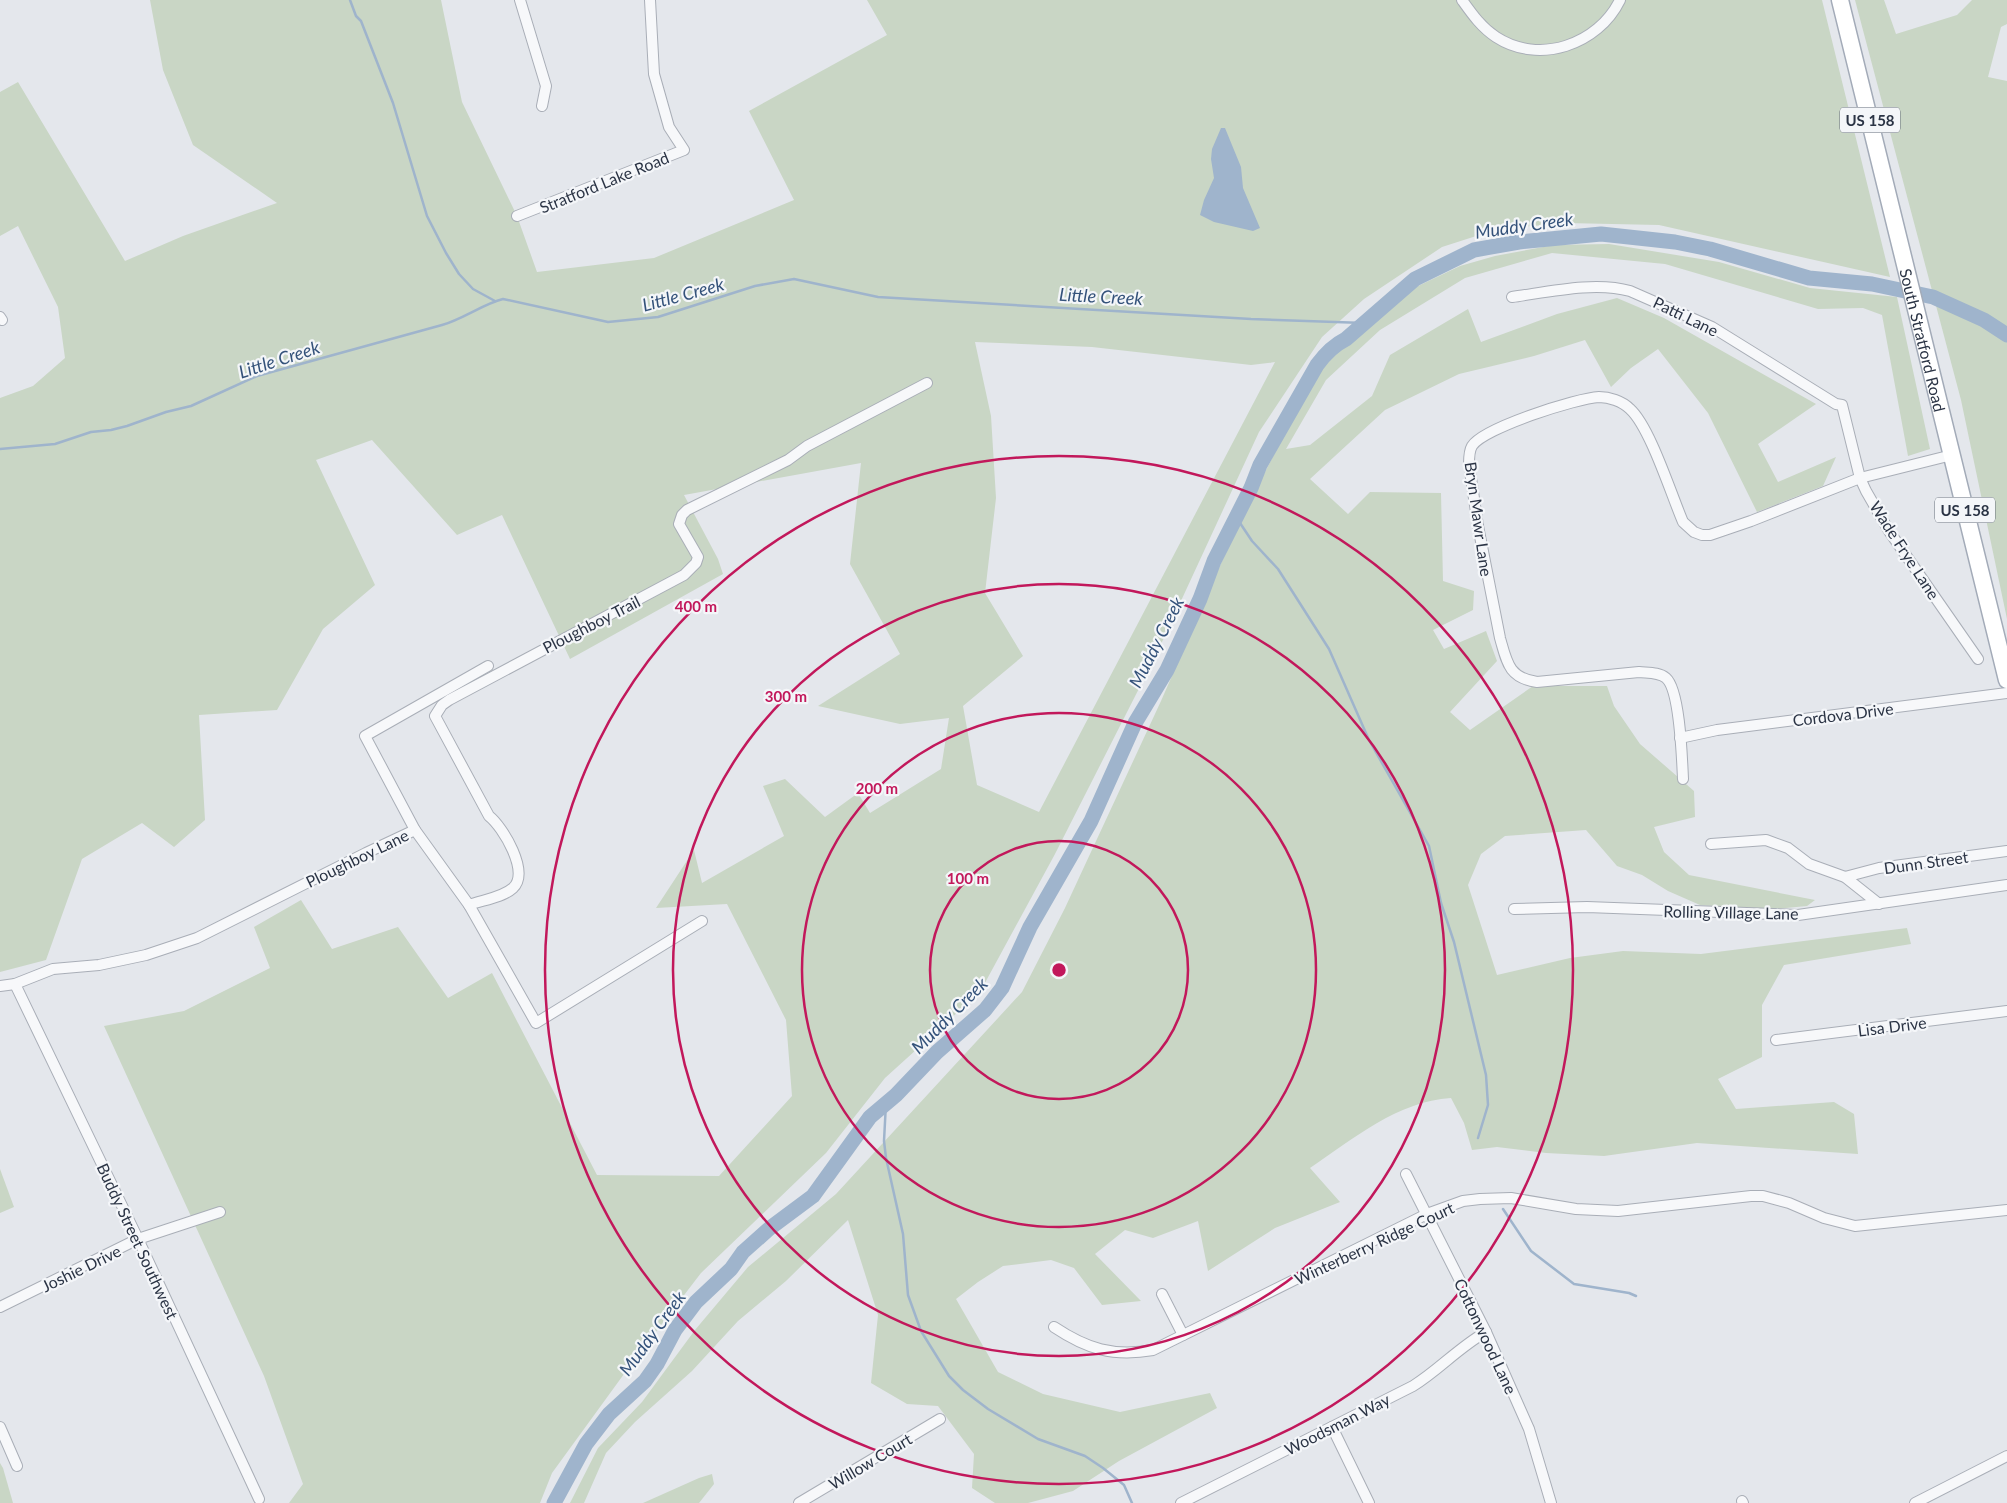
<svg xmlns="http://www.w3.org/2000/svg" width="2007" height="1503" viewBox="0 0 2007 1503" font-family="Lato,sans-serif">
<style>
.green{fill:#c9d6c5;fill-rule:evenodd}
.water{fill:#9fb4cc}
.lines{fill:none;stroke-linecap:round;stroke-linejoin:round}
.stream{stroke:#9fb4cc;stroke-width:2.5}
.river{stroke:#9fb4cc;stroke-width:15}
.minor-casing{stroke:#a9aeb7;stroke-width:12}
.primary-casing{stroke:#a3abb8;stroke-width:19}
.minor{stroke:#f7f8fa;stroke-width:10}
.primary{stroke:#fff;stroke-width:16}
.ring{fill:none;stroke:#c2185b;stroke-width:2.5}
.labels{text-anchor:middle;dominant-baseline:central;stroke-width:4.5;stroke-linejoin:round;paint-order:stroke}
.shield{fill:#f4f6f9;stroke:#676e7b;stroke-width:1}
.shield-label{font-size:15px;font-weight:bold;fill:#2b3445}
.street-label{font-size:16px;fill:#2b3445;stroke:#f4f6f9}
.water-label{font-size:18px;font-style:italic;fill:#34527a;stroke:#f4f6f9}
.centre{fill:#c2185b;stroke:#f4f6f9;stroke-width:2.5}
.ring-label{font-size:15px;text-anchor:middle;font-weight:bold;fill:#c2185b;stroke:#f4f6f9;stroke-width:4.5;stroke-linejoin:round;paint-order:stroke}
</style>
<rect width="100%" height="100%" fill="#e4e7ec"/>
<g class="green">
<path d="M150,0H441L462,102L517,216L537,272L654,258L794,200L749,111L887,35L867,0H1822L1890,277L1659,225L1565,223L1498,229L1442,247L1364,299L1322,337L1259,432L1156,655L1055,854L980,992L885,1078L826,1153L701,1273L632,1363L552,1473L540,1503H289L303,1484L264,1376L104,1026L184,1011L270,968L254,927L301,900L332,949L398,927L448,998L492,973L597,1175L719,1176L792,1096L786,1020L727,904L656,908L694,850L702,883L784,836L763,786L785,779L825,817L858,793L870,813L941,769L949,718L900,724L818,706L900,654L850,564L861,463L684,495L718,559L723,574L570,659L502,515L457,535L372,440L316,460L375,585L323,629L277,710L199,715L205,820L174,847L142,823L82,859L46,960L0,972V398L33,386L65,358L58,307L18,226L0,236V92L18,82L125,261L183,236L277,203L193,145L163,70ZM975,342L1092,347L1251,365L1275,362L1039,812L977,785L963,706L1023,656L985,593L996,498L991,416Z"/>
<path d="M1855,0H1884L1896,34L1957,15L1972,0H2007V24L2001,27L1988,77L2007,81V619L1961,400Z"/>
<path d="M1609,244L1719,262L1810,288L1897,297L1930,449L1908,456L1882,315L1863,308L1818,309L1665,264L1552,253L1465,278L1380,330L1326,380L1286,449L1310,445L1372,396L1390,355L1468,309L1481,342L1557,314L1617,298L1664,318L1816,404L1758,444L1778,482L1836,457L1823,486L1757,512L1708,413L1658,349L1631,368L1611,387L1585,340L1534,356L1459,374L1385,410L1310,479L1348,514L1370,492L1441,493L1443,581L1474,591L1473,610L1433,630L1444,649L1486,631L1497,661L1450,712L1470,730L1533,686H1607L1614,706L1640,744L1694,791L1695,817L1654,827L1664,852L1689,875L1815,900L1807,906L1763,910L1700,905L1668,891L1642,875L1617,866L1586,830L1505,836L1481,854L1468,885L1497,975L1570,958L1623,951L1701,954L1907,928L1911,944L1784,965L1762,1005V1057L1718,1079L1736,1109L1834,1102L1854,1114L1858,1154L1697,1143L1604,1156L1546,1153L1497,1147L1472,1150L1464,1123L1451,1098C1398,1101 1353,1139 1310,1168L1340,1202L1275,1228L1208,1271L1198,1221L1153,1238L1125,1230L1095,1254L1141,1301L1102,1305L1074,1268L1051,1260L1003,1266L978,1282L956,1299L998,1372L1043,1394L1120,1412L1210,1393L1217,1408L1119,1461L1073,1491L1028,1503H995L972,1488L974,1454L938,1406L907,1404L871,1383L878,1315L848,1220L786,1281L738,1321L692,1371L635,1422L606,1453L584,1503H570L598,1448L642,1402L695,1330L748,1267L836,1194L1022,992L1065,908L1161,701L1236,529L1293,417L1325,361L1416,287L1460,266L1495,256L1554,245Z"/>
<path d="M0,1169L14,1207L0,1213Z"/>
<path d="M0,1463L3,1468L13,1503H0Z"/>
<path d="M712,1474L714,1484L699,1503H643L699,1478Z"/>
</g>
<path class="water" d="M1221,128H1225L1241,167L1243,188L1260,228L1253,231L1214,222L1200,215L1204,200L1214,178L1211,159L1212,149Z"/>
<g class="lines">
<g class="stream">
<path d="M350,0L356,16L361,21L393,103L427,216L446,253L459,274L473,289L495,301"/>
<path d="M0,449L55,444L91,432L111,430L127,426L166,412L191,406L257,376L442,325C463,319 483,304 503,299L608,322L658,317L755,286L794,279L878,297L1251,319L1364,323"/>
<path d="M1236,517L1252,541L1278,569L1329,649L1369,740L1429,846L1441,903L1454,942L1486,1075L1488,1105L1478,1138"/>
<path d="M886,1103L884,1141L886,1158L903,1234L908,1295L921,1331L949,1376L963,1390L988,1409L1038,1439L1085,1456L1103,1468L1124,1485L1132,1503"/>
<path d="M1503,1209L1531,1251L1574,1284L1629,1293L1636,1296"/>
</g>
<path class="river" d="M554,1503L586,1444L609,1414L645,1381L657,1364L675,1330L696,1302L731,1269L743,1252L770,1228L813,1196L870,1117L896,1095L937,1052L985,1010L1002,988L1030,927L1091,821L1135,723L1167,670L1200,599L1214,561L1251,488L1260,465L1317,365C1325,354 1334,345 1346,339L1415,279L1474,250L1519,242L1601,234L1675,242L1710,249L1809,278L1872,284L1933,297L1984,320L2007,335"/>
<g class="minor-casing">
<g id="minor">
<path d="M520,0L546,86L542,106"/>
<path d="M1462,0C1472,14 1481,27 1496,37C1539,65 1598,45 1620,0"/>
<path d="M517,216L684,150L669,127L654,74L650,0"/>
<path d="M1512,297C1548,292 1595,281 1630,291L1712,327L1836,404L1842,405L1860,478L1866,491L1889,531L1978,659"/>
<path d="M0,317L2,320"/>
<path d="M488,666L365,736L415,830L469,905L536,1023L702,921"/>
<path d="M1680,738L1717,730L2007,693"/>
<path d="M1683,779C1682,759 1680,690 1666,678C1659,672 1648,673 1639,672L1537,682C1509,678 1507,663 1500,638L1478,526L1469,464C1469,458 1469,451 1472,446C1483,428 1577,398 1599,397C1609,397 1622,401 1630,409C1650,427 1671,494 1683,522L1694,532L1702,535H1710L1751,521L1860,478L1952,455"/>
<path d="M1711,844L1766,840L1788,848L1809,864L1845,877L1879,904"/>
<path d="M1845,877L1879,868L2007,851"/>
<path d="M469,905C482,900 502,898 513,888C530,872 503,827 489,816L435,716L442,705L449,700L684,575L696,563L698,557L679,524L682,515L687,510L788,460L807,446L927,383"/>
<path d="M1514,909L1587,907L1798,915L2007,885"/>
<path d="M15,984L138,1239L259,1499"/>
<path d="M0,986L15,984L53,969L99,965L146,955L197,938L366,853L415,830"/>
<path d="M1776,1040L2007,1011"/>
<path d="M1406,1174L1486,1332L1529,1429L1551,1503"/>
<path d="M1162,1294L1183,1335"/>
<path d="M0,1307L138,1239L220,1212"/>
<path d="M1054,1327C1087,1349 1113,1357 1153,1350L1427,1214L1463,1201L1480,1199L1511,1198L1576,1209L1618,1211L1751,1196H1763L1789,1203L1824,1218L1855,1226L2007,1210"/>
<path d="M0,1427L17,1466"/>
<path d="M1332,1427L1369,1503"/>
<path d="M1742,1501L1743,1503"/>
<path d="M799,1503L940,1419"/>
<path d="M1181,1503L1413,1386C1439,1370 1459,1347 1486,1332"/>
<path d="M1915,1503L2007,1456"/>
</g>
</g>
<g class="primary-casing">
<g id="primary">
<path id="s1" d="M1840,0L2007,680"/>
</g>
</g>
<use href="#minor" class="minor"/>
<use href="#primary" class="primary"/>
</g>
<g class="ring">
<circle cx="1059" cy="970" r="129"/>
<circle cx="1059" cy="970" r="257"/>
<circle cx="1059" cy="970" r="386"/>
<circle cx="1059" cy="970" r="514"/>
</g>
<g class="labels">
<g class="shield">
<rect x="1840" y="107.5" width="60" height="25" rx="4"/>
<rect x="1935" y="497.5" width="60" height="25" rx="4"/>
</g>
<g class="shield-label">
<text x="1870" y="120">US 158</text>
<text x="1965" y="510">US 158</text>
</g>
<g class="street-label">
<text transform="translate(604 182) rotate(-22)">Stratford Lake Road</text>
<text transform="translate(1686 316) rotate(26)">Patti Lane</text>
<text stroke="none"><textPath href="#s1" startOffset="350">South Stratford Road</textPath></text>
<text transform="translate(1479 519) rotate(82)">Bryn Mawr Lane</text>
<text transform="translate(1905 550) rotate(57)">Wade Frye Lane</text>
<text transform="translate(591 624) rotate(-27)">Ploughboy Trail</text>
<text transform="translate(1843 714) rotate(-7)">Cordova Drive</text>
<text transform="translate(357 858) rotate(-26)">Ploughboy Lane</text>
<text transform="translate(1926 862) rotate(-8)">Dunn Street</text>
<text transform="translate(1731 912) rotate(1)">Rolling Village Lane</text>
<text transform="translate(1892 1026) rotate(-7)">Lisa Drive</text>
<text transform="translate(138 1241) rotate(65)">Buddy Street Southwest</text>
<text transform="translate(1374 1243) rotate(-25)">Winterberry Ridge Court</text>
<text transform="translate(81 1268) rotate(-26)">Joshie Drive</text>
<text transform="translate(1486 1336) rotate(65)">Cottonwood Lane</text>
<text transform="translate(1337 1424) rotate(-27)">Woodsman Way</text>
<text transform="translate(870 1461) rotate(-31)">Willow Court</text>
</g>
<g class="water-label">
<text transform="translate(1524 225) rotate(-8)">Muddy Creek</text>
<text transform="translate(683 294) rotate(-15)">Little Creek</text>
<text transform="translate(1101 296) rotate(3)">Little Creek</text>
<text transform="translate(279 359) rotate(-18)">Little Creek</text>
<text transform="translate(1156 642) rotate(-63)">Muddy Creek</text>
<text transform="translate(949 1015) rotate(-45)">Muddy Creek</text>
<text transform="translate(652 1333) rotate(-54)">Muddy Creek</text>
</g>
</g>
<circle cx="1059" cy="970" r="8" class="centre"/>
<g class="ring-label">
<text x="696" y="612">400 m</text>
<text x="786" y="702">300 m</text>
<text x="877" y="794">200 m</text>
<text x="968" y="884">100 m</text>
</g>
</svg>
